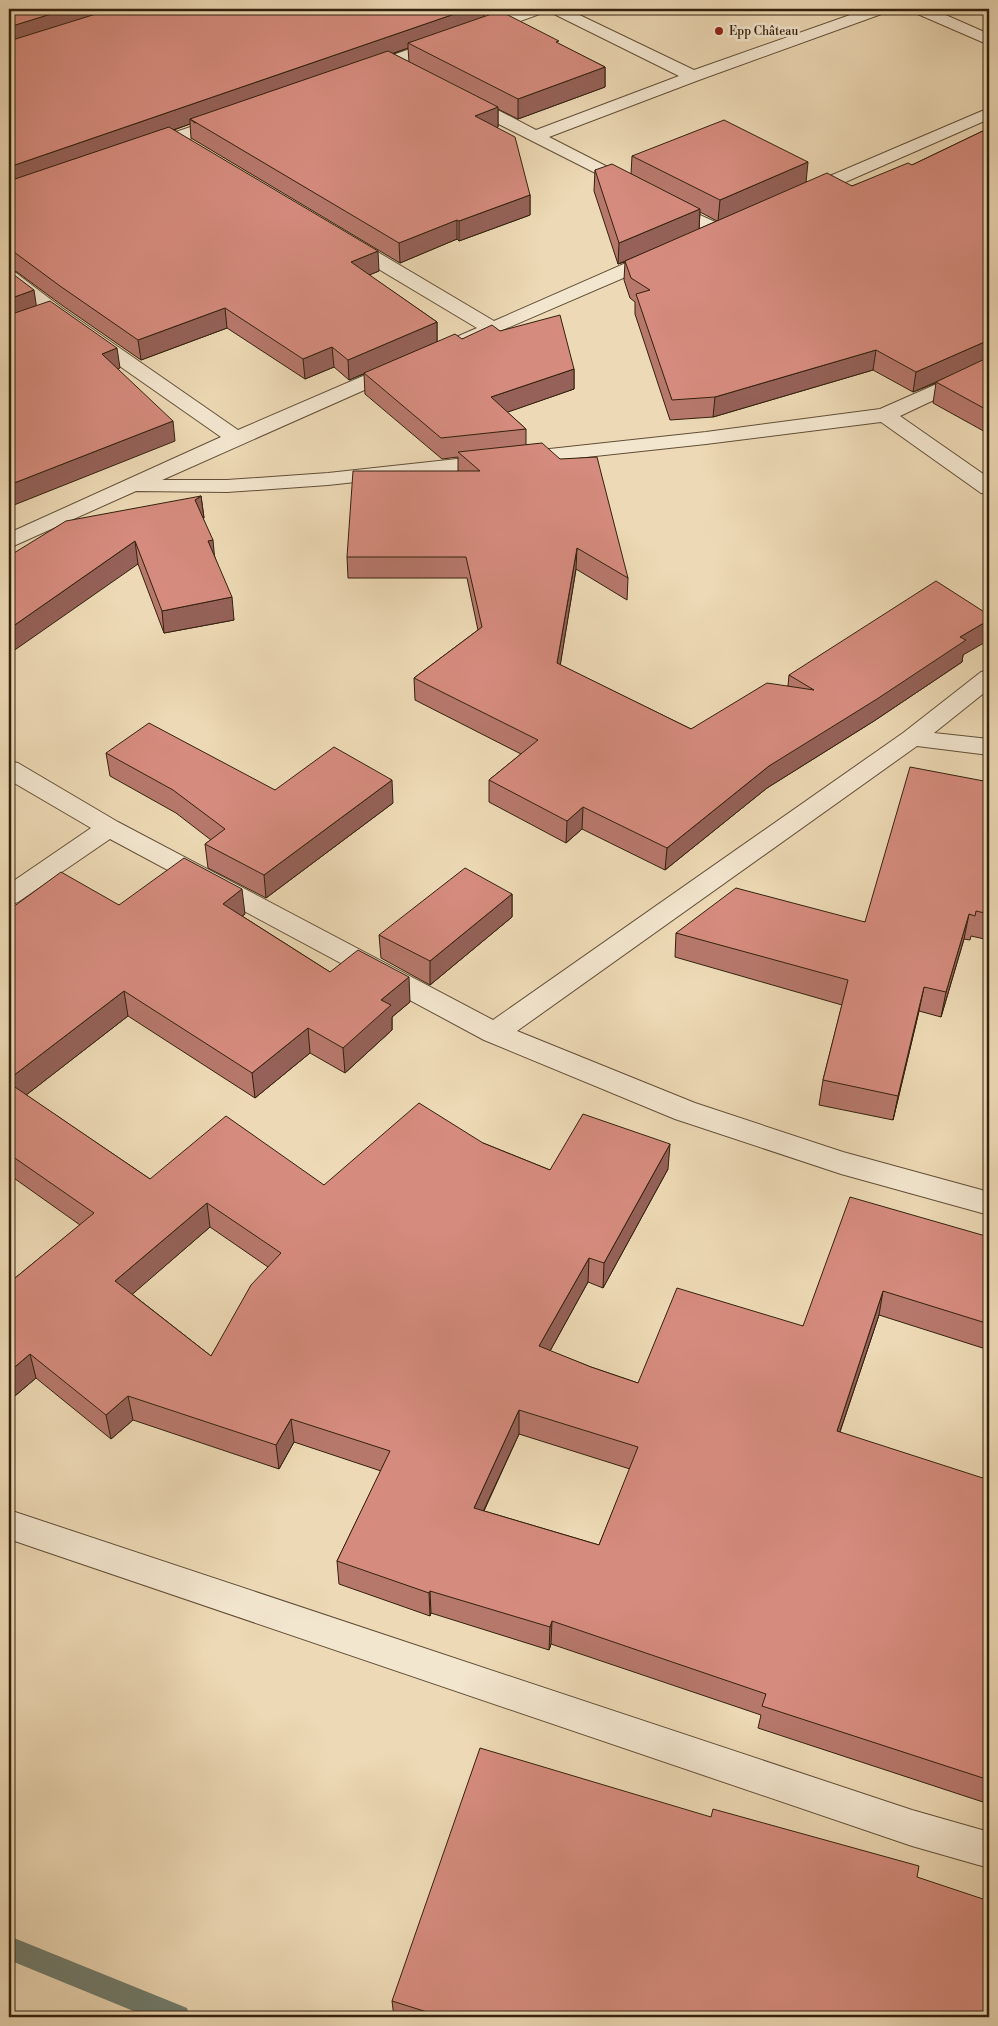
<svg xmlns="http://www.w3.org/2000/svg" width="998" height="2026" viewBox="0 0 998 2026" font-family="'Libre Bodoni',serif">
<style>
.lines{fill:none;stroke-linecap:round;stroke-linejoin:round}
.stream{fill:#707d6f;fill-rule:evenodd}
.street-casing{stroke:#624f37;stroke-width:2}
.street{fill:#f3e6cf;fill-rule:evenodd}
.wall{fill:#b7786c;stroke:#33210d;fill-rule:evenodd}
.shaded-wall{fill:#956158;stroke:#33210d}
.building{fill:#d58b7d;stroke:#33210d;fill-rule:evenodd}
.poi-dot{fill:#8f2418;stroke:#f3e6cf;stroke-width:2}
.labels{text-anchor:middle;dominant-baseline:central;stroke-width:5;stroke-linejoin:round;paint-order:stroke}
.far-poi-label{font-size:12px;fill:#33210d;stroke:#f3e6cf;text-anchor:start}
</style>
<rect width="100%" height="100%" fill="#edd9b5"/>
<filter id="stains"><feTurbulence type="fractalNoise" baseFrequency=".004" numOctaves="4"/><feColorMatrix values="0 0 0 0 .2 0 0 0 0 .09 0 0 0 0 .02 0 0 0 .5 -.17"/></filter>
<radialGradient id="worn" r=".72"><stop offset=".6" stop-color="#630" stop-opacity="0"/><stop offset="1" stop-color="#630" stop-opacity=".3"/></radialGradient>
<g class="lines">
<path class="stream" d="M9,1936L187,2008L190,2017H148L9,1960Z"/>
<g class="street-casing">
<g id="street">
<path d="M527,9H567L694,70L867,9H889L887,12L699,80L549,137L637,182L640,186L637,190L631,191L459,104L456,100L459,96H471L536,130L679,76L548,11L396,66H384L382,62L384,58Z"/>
<path d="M911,9H932L989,34V45L913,12Z"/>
<path d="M989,108V119L809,198L803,199L797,198L794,194L797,190Z"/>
<path d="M226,115L232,116L235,120L232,124L155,151L149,152L143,151L140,147L143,143Z"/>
<path d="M667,200L724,226L726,230L724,234L717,236L710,234L661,209L658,205L661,201Z"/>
<path d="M347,236L354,238L494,321L651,252L658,250L665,252L667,256L665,260L461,348L454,346L451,342L454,338L477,328L340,246L338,242L340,238Z"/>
<path d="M9,271L16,273L62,308L238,430L391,364L398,362L405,364L408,368L405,372L162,480H227L328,473L706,432L880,409L989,361V374L900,416L989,478V494L981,493L881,422L706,444L328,485L227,492L136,491L9,548V533L221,437L48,316L9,286Z"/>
<path d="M989,670V689L934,733L989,739V755L917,746L517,1031L695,1103L843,1152L989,1192V1215L841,1174L675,1119L484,1040L110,839L18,902L9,905V884L91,828L9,780V761L18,763L118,822L493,1020L903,733L981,672Z"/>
<path d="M9,1510L912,1810L989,1832V1868L912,1846L38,1549L9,1539Z"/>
</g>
</g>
<use href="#street" class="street"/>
</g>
<g class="wall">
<path d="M9,9H484V16L559,44L605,67V87L518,119L498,109V127H496L530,195V215L459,241L457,239L400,263L191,138L190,124L174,130L379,271L369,275L437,322V342L462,339L500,331L574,369V389L507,412L526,429V444L628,578L627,600L576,569L560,665L691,729L788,686L789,675L963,655L962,662L874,721L767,788L665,870L582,829L566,843L489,802V780L521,754L415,700L414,678L478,630L467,578H348L347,557L458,471V457L442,459L365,394L364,374L349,380L334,367L305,379L227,328L141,360L63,306L17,272L9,270ZM408,48L409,62L393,54Z"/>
<path d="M989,128V434L933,403L936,383L913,392L873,370L713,417L670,420L635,314V302L630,298L624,280L625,262L618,264L594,191L595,170L631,174L632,156L806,182L852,186L912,165ZM700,212L717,221L699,229Z"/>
<path d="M201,496L204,518H203L234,620L164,633L138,564L9,556Z"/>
<path d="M106,753L275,790L393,803L266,898L208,868L205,844L211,840L176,813L110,776Z"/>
<path d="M989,782V940L971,936L970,940L964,939L941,1017L919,1011L893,1120L819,1105L823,1080L842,1005L675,957L676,933L865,922Z"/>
<path d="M512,894V917L430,985L381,958L379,935Z"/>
<path d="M119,905L245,914L242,916L330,972L410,1002L392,1017V1030L345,1073L310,1053L255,1098L128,1016L26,1095L150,1179L324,1185L483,1143L550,1170L668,1169L603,1288L588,1282L550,1351L591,1367L638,1383L803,1326L989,1237V1350L879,1315L840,1432L986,1707L989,1708V1804L758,1728L761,1715L551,1644L549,1650L431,1613L430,1616L339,1584L337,1561L381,1471L294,1442L279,1469L133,1420L111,1439L36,1378L9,1401V1283L80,1225L11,1176L9,1178V910ZM210,1227L268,1267L211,1356L132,1294ZM519,1434L630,1469L599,1545L484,1511Z"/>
<path d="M711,1817L917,1877L989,2017H394L392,2001Z"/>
</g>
<g class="shaded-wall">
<path d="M67,9H129L9,46V27Z"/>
<path d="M469,9H484V22L408,43V48L195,123L190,119V124L9,187V167Z"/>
<path d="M605,67V87L518,119V99Z"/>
<path d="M498,107V127L475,135V116Z"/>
<path d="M808,162L806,183L718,221L720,200Z"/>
<path d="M530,195V215L459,241V221Z"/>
<path d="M700,209L699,230L618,264L619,243Z"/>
<path d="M457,220V239L400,263L399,243Z"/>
<path d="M378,251L379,271L352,282L351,262Z"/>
<path d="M34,290L37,310L9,320V299Z"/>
<path d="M225,308L227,328L141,360L138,340Z"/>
<path d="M437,322V342L349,380L348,360Z"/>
<path d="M989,340V359L913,392L916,372Z"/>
<path d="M332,347L334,367L305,379L303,359Z"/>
<path d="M117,348L120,368L105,374L102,354Z"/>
<path d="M876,350L873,370L713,417L715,397Z"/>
<path d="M574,369V389L491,418V397Z"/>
<path d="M173,421L175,441L9,507V485Z"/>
<path d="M201,496L204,518L197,523L195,500Z"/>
<path d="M213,540L215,562L208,541Z"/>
<path d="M135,541L138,564L9,654V629Z"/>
<path d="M577,548L576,569L557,685V663Z"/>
<path d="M232,597L234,620L164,633L162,611Z"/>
<path d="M989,620V640L963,655L962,662L874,721L767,788L665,870L667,848L769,766L960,637Z"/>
<path d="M392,780L393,803L266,898L264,875Z"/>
<path d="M583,807L582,829L566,843L567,821Z"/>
<path d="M242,889L245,914L226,928L223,904Z"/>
<path d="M512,894V917L430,985V961Z"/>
<path d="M969,914L964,939L941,1017L946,992Z"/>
<path d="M409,977L410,1002L392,1017V1030L345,1073L343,1048L381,1000Z"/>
<path d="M924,987L919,1011L893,1120L898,1096Z"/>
<path d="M124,991L128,1016L12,1106L9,1094V1079Z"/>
<path d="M308,1028L310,1053L255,1098L252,1073Z"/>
<path d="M670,1144L668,1169L603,1288L604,1263Z"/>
<path d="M9,1167L11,1176L9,1178Z"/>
<path d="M207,1203L210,1227L120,1305L115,1281Z"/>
<path d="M589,1258L588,1282L539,1371V1346Z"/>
<path d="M883,1291L879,1315L832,1455L837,1431Z"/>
<path d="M30,1354L36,1378L9,1401V1372Z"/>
<path d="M128,1396L133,1420L111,1439L106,1415Z"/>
<path d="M519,1410V1434L474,1531V1508Z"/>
<path d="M291,1419L294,1442L279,1469L276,1445Z"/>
<path d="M430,1591L431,1613L430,1616L429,1593Z"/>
<path d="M552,1621L551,1644L549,1650L550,1627Z"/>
</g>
<g class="building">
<path d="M9,9H67L9,27Z"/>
<path d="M112,9H469L9,167V41Z"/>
<path d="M500,11L559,41L556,42L605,67L518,99L408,43Z"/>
<path d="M388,51L498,107L475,116L515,137L530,195L459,221L457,220L399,243L190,119Z"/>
<path d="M724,120L808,162L720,200L632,156Z"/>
<path d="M169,127L378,251L351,262L437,322L348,360L332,347L303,359L225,308L138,340L60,286L14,252L9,251V181Z"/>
<path d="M989,128V340L916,372L876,350L715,397L672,400L636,294L650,290L631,278L625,261L827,173L852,186L908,163L912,165Z"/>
<path d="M612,164L700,209L619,243L595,170Z"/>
<path d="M9,271L34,290L9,299Z"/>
<path d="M50,301L117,348L102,354L173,421L9,485V315Z"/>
<path d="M560,315L574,369L491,397L526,429L441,438L364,373L455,334L462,339L492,325L500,331Z"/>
<path d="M989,357V411L936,382Z"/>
<path d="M542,443L560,459L597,457L628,578L577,548L557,663L691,729L767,683L814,690L789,675L936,581L989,615V620L960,637L966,640L877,699L769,766L667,848L583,807L567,821L489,780L538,740L414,678L482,627L466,557H347L353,471H480L458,452Z"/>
<path d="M201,496L195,500L213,540L208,541L232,597L162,611L135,541L9,629V556L66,521Z"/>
<path d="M149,723L275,790L334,747L392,780L264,875L205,844L225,829L173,790L106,753Z"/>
<path d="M910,767L989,782V914L976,911L975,916L969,914L946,992L924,987L898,1096L823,1080L848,980L676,933L736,888L865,922Z"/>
<path d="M184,858L242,889L223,904L330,972L358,950L409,977L381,1000L391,1005L343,1048L308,1028L252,1073L124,991L9,1079V910L61,872L119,905Z"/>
<path d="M465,868L512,894L430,961L379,935Z"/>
<path d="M9,1083L150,1179L226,1116L324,1185L419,1103L483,1143L550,1170L583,1114L670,1144L604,1263L589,1258L539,1346L591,1367L638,1383L677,1288L803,1326L850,1197L989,1237V1324L883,1291L837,1431L989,1480V1695L986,1707L989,1708V1780L762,1706L766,1694L552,1621L550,1627L430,1591L429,1593L337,1561L390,1451L291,1419L276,1445L128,1396L106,1415L30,1354L9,1372V1283L94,1213L9,1154ZM207,1203L281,1253L251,1285L211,1356L115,1281ZM519,1410L638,1447L599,1545L474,1508Z"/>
<path d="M480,1748L711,1817L713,1809L919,1866L917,1877L989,1901V2017H443L392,2001Z"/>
</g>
<circle class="poi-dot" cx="719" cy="31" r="5"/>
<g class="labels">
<g class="far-poi-label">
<text x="729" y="31">Epp Château</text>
</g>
</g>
<rect width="998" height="2026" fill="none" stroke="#edd9b5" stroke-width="30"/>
<rect x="10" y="10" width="978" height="2006" fill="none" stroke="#33210d" stroke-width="2.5"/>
<rect x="15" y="15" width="968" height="1996" fill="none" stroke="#33210d"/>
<rect width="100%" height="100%" filter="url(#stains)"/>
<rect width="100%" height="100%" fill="url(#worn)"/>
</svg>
